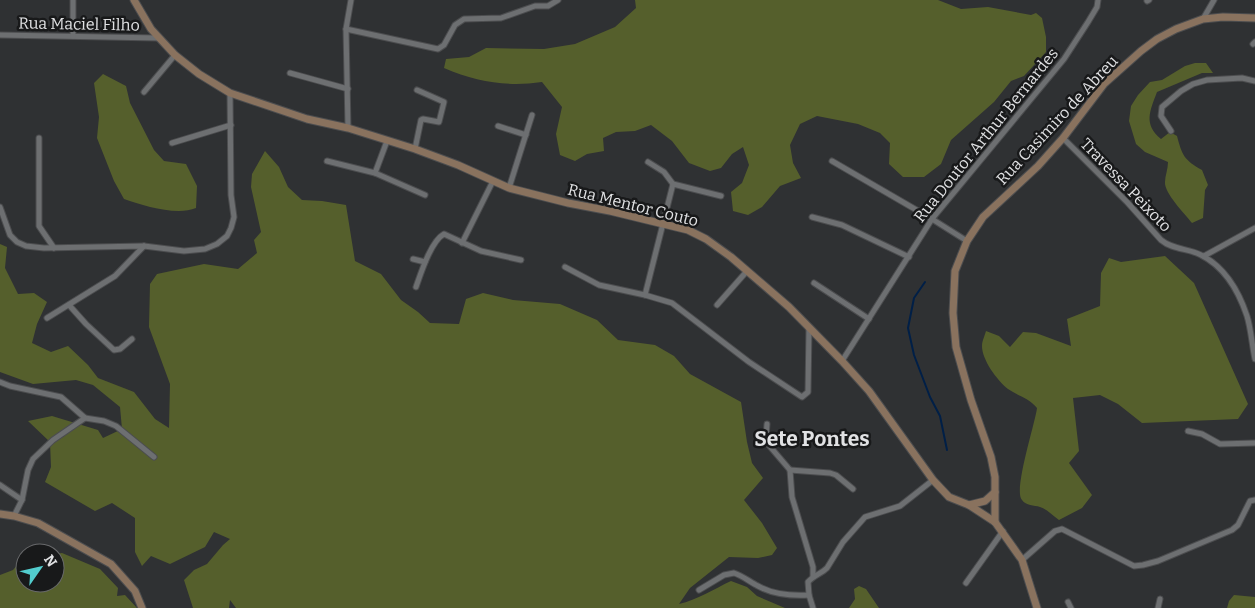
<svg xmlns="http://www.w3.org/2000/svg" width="1255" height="608" viewBox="0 0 1255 608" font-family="Bitter,serif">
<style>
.green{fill:#555f2c}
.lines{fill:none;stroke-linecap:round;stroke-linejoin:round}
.stream{stroke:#001f47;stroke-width:2}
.street-casing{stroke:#4c4d4f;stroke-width:7}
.secondary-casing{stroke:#4c4d4f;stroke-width:9}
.street{stroke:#6d6f71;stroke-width:5}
.secondary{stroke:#89725e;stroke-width:7}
.labels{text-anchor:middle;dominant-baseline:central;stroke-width:5;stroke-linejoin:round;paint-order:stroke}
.street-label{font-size:16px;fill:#e1e2e4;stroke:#18191a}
.district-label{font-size:21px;font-weight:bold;fill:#e1e2e4;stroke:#18191a}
</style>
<rect width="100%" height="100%" fill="#2f3133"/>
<g class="green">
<path d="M635,0H938L961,9L988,7L1031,15L1036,13L1042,18L1046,37V52L1024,76L1011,81L994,102L951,140L941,164L924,177H903L889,164L890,143L880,133L858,124L817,116L800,124L790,145L793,163L801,178L780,186L762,207L748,215L733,211L731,192L742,183L749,165L743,147L732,154L721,168L710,171L689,163L672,141L651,125L635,131L616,132L603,138L604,151L587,154L575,161L560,155L556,134L562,107L542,82C507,87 477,82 444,68L446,59L469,57L486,48L544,49L575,44L615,27L636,8Z"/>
<path d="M1195,63H1206L1213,73H1202L1157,92C1150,111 1143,124 1161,139L1170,132L1177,136C1182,155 1184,160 1202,170L1208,185L1205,190L1203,218L1192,223C1185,214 1164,193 1165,182C1165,176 1168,169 1168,162L1145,152L1136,144L1129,121L1131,106L1138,95L1150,82L1162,80L1185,66Z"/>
<path d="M103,74L126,86L130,103L154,150L164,161L186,164L197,186L196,208C177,216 144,206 124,199L114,181L97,138L99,117L94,83Z"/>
<path d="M265,151L279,167L288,187L302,200L322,201L346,205L355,261L381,274L401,300L418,312L430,323L459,324L466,299L483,293L513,300L560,304L597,320L618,340L655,345L674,356L690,374L741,402L747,442L752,463L763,478L744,500L762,523L777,548L772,555L758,558L729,557L690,588L679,604C697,600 714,589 731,581L747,587L757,596L785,608H236L230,600L229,608H193L184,580L194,570L207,564L223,545L230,539L214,532L205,547L170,564L151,556L142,566L135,552V518L112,503L95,511L45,482L51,467L50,442L28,421L52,416L98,430L103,438L122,429L120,407L93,385L76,380L33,384L0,372V244L7,247L5,268L18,294L34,293L47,302L37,324L32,343L51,352L68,346L88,365L98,378L134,392L155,419L169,428L170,384L149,327L150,284L157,274L204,264L238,269L257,253L254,240L261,232L251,187L252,174Z"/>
<path d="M1165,256L1194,283L1248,404L1238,419L1142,423L1118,404L1100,395L1073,398L1079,451L1069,463L1092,495L1082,508L1059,520C1053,516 1047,509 1040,507C1034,505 1026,506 1022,500C1013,491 1035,424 1037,408C1029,398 1018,396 1008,389C997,380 982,360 982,346C982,341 985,335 986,331L999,336L1010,347L1023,332L1036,333L1071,346L1067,319L1100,306L1101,273L1109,258L1121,262Z"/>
<path d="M62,553L100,569L118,588L117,596L125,595L137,608H0V575L13,570L25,556V583H55V554Z"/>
<path d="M859,586L866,589L879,608H849L855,599L854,589Z"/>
<path d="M1234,595L1255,597V608H1227L1229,601Z"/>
</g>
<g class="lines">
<path class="stream" d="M925,282L914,298L908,328L914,355L930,397L940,416L947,450"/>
<g class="street-casing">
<g id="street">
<path d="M1147,1L1149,0"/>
<path d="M1203,19L1214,0"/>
<path d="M346,29L438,49L444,45L455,25L464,19L501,18L535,6H548L558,0"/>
<path d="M0,35L158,38"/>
<path d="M73,36V0"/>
<path d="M1253,44L1255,42"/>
<path d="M290,73L348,89"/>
<path d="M144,92L175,55"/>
<path d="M498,126L526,135"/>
<path d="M348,128L346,29L351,0"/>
<path d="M1171,131L1161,116L1162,107L1181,91L1193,84L1207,80L1242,78L1255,81"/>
<path d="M39,138V226L54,248"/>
<path d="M1063,138L1127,202L1161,240C1173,250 1188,248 1201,255C1225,267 1239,292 1247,316C1251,329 1252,345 1255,359"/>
<path d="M172,143L231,125"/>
<path d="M415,149L421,120L423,119L439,122L444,102L417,90"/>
<path d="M327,161L375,173L425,195"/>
<path d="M832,161L932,219L967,241"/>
<path d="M648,162L664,172L673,184L721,196"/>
<path d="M375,173L387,141"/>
<path d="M509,188L532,115"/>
<path d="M0,207L10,235L17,242L26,246L44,248L144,246L184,251L205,249L217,244L227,236L231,228L234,217L231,195L230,93"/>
<path d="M812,217L842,225L909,257"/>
<path d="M462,243L493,181"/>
<path d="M1204,256L1255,228"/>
<path d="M413,259L425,262"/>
<path d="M565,267L599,285L645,295L672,303L749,362L802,397L808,392L809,328"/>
<path d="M814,283L869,319"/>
<path d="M416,287C421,273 431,241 444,234L481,251L521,260"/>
<path d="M645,295L673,184"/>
<path d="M69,305L86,324L114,350L120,349L132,339"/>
<path d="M717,305L747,271"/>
<path d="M47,318L115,276L144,246"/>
<path d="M842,361L932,219L1064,59L1088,22L1097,7L1098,0"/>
<path d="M0,382L10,386L61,397L85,418L104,421L116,426L154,457"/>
<path d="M767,424L766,437L767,443L790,470L792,497L813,567V576"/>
<path d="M1188,431L1202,434L1220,444L1255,443"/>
<path d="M790,470L830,473L836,475L853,489"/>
<path d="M0,485L22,500"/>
<path d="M14,516L22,500L28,470L33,459L53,440L85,418"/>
<path d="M1022,560L1055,531L1062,529L1134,566L1143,565L1158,561L1232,530L1238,525L1250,501L1255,500"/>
<path d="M966,583L1003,531"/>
<path d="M699,590L724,575L734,573C743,576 750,582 758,586C774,595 791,596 809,595"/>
<path d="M1068,602L1071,608"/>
<path d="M813,608L809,595L808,582C814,575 821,574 827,568L843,542L865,517L900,506L933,480"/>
<path d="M1158,608L1160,599"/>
</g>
</g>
<g class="secondary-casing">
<g id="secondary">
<path d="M134,0L151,29L175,55L199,74L230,93L307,119L348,128L415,149L458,165L509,188L568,203L610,211L688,230L706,239L731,257L789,307L842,361L869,391L933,480L949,497L969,505L995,522L1022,560L1037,608"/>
<path d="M969,505L985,501L995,492"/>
<path d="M0,514L14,516L38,523L111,564L135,591L142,608"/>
<path d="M995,522V477L991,457L971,400L956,347L953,313L955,271L967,241L983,217L1038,166L1063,138L1104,84L1141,51L1157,39L1176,29L1203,19L1223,17L1255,18"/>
</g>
</g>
<use href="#street" class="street"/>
<use href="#secondary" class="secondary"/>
</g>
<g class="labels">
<g class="street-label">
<text transform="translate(79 24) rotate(1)">Rua Maciel Filho</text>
<text transform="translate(1057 120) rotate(-47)">Rua Casimiro de Abreu</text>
<text transform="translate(986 135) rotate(-51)">Rua Doutor Arthur Bernardes</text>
<text transform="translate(1126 185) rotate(46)">Travessa Peixoto</text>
<text transform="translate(633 205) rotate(14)">Rua Mentor Couto</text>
</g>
<g class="district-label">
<text x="812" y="439">Sete Pontes</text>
</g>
</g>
<g transform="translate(40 568) rotate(56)"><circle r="24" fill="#18191a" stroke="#68696b"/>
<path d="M0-4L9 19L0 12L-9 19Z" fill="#52cdce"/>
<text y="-8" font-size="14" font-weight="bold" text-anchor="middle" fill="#e1e2e4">N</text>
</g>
</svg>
